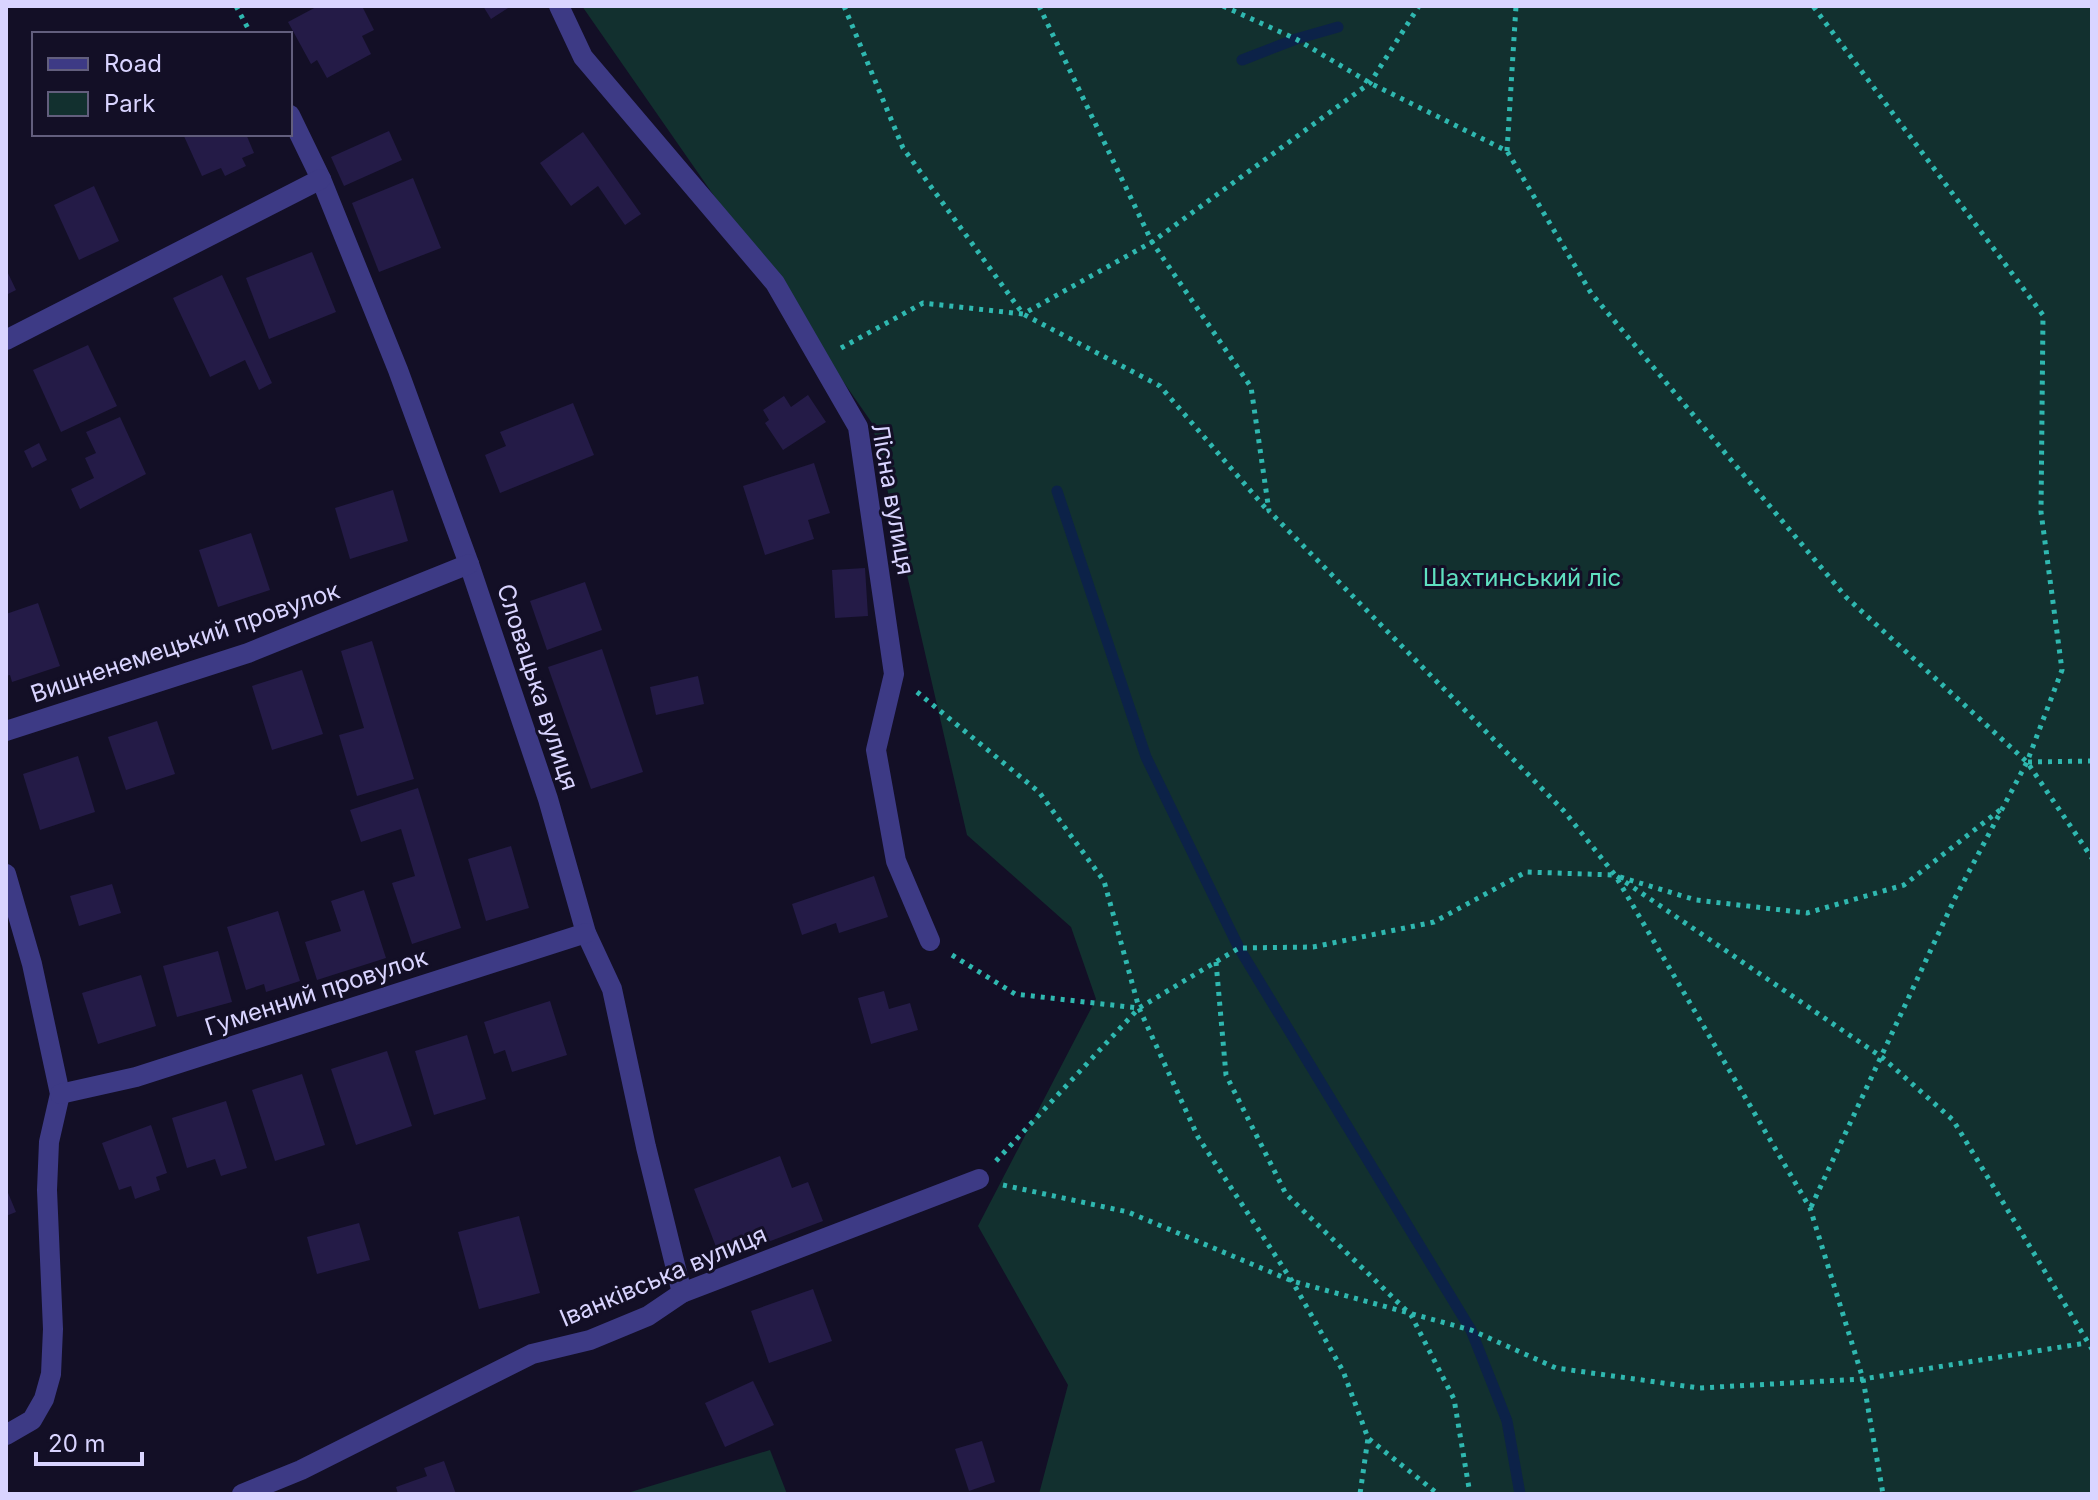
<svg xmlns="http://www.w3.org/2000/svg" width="2098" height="1500" viewBox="0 0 2098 1500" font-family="Inter,sans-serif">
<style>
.green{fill:#12302f}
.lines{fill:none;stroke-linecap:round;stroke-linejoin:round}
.stream{stroke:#0c2248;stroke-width:11}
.building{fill:#241b47}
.path{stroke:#2fb8b0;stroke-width:5;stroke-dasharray:4 6;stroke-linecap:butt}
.minor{stroke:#3d3a85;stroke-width:20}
.labels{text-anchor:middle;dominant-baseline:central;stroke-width:6;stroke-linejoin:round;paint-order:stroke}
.street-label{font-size:24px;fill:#d9d4ff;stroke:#130f26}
.park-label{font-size:24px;fill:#5fe0c0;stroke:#130f26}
</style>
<rect width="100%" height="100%" fill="#130f26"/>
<g class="green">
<path d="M582,6H2092V1494H1039L1068,1385L978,1226L1096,999L1071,927L967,835L872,423Z"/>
<path d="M770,1450L787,1494H624Z"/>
</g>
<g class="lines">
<g class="stream">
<path d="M1242,60L1296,39L1338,27"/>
<path d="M1057,491L1146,757L1239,948L1471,1330L1507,1421L1520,1494"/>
</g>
</g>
<g class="building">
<path d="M318,6H362L374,30L362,36L371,54L327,78L317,60L311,64L288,22Z"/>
<path d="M483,6H511L491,19Z"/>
<path d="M389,131L402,160L344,186L331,157Z"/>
<path d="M583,132L641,214L625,225L598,186L571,206L540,163Z"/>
<path d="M183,134H246L254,153L242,158L246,166L225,176L221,168L202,176Z"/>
<path d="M413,178L441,248L379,272L352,203Z"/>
<path d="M94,186L119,241L79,260L54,205Z"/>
<path d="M312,252L336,312L269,339L246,278Z"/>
<path d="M6,269L16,290L6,295Z"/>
<path d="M222,275L272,383L259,390L245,360L210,377L173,298Z"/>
<path d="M88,345L117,406L61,432L33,370Z"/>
<path d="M808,395L826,422L783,450L765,423L769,420L763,410L784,396L791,407Z"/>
<path d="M573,403L594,455L500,493L485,455L506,446L500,432Z"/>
<path d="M120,417L146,474L80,509L71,489L94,478L85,458L96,453L86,432Z"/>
<path d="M39,443L47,460L32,468L24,451Z"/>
<path d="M814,463L830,513L808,520L814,539L765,555L743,486Z"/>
<path d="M393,490L408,541L350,559L335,508Z"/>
<path d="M251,533L270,590L218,607L199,550Z"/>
<path d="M865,568L868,616L835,618L832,570Z"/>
<path d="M585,582L602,630L547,650L530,601Z"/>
<path d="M38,603L60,666L12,682L10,675L6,676V614Z"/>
<path d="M372,641L414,779L357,796L339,735L364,728L341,651Z"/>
<path d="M602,649L643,772L591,789L548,667Z"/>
<path d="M302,670L323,734L272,750L252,686Z"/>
<path d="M698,676L704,704L656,715L650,687Z"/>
<path d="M157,721L175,774L126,790L108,737Z"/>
<path d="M78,756L95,812L40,830L23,774Z"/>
<path d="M418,788L461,928L412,944L392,883L415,876L401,829L361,842L350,810Z"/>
<path d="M511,846L529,908L486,921L468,859Z"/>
<path d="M874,876L888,917L839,933L836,923L802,935L792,904Z"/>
<path d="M112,884L121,913L79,926L70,896Z"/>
<path d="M364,890L386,958L317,980L305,942L341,931L331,901Z"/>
<path d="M278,911L300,981L266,992L264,984L246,990L227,927Z"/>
<path d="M218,951L232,1002L177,1017L163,966Z"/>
<path d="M141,975L156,1026L98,1044L82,993Z"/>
<path d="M884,991L889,1009L910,1003L918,1030L871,1044L858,998Z"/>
<path d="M550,1001L567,1055L512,1072L505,1050L494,1054L484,1022Z"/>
<path d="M467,1035L486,1099L434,1115L415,1051Z"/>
<path d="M387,1051L412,1126L356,1145L331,1069Z"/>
<path d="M302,1074L325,1145L275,1161L252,1090Z"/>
<path d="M226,1101L247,1168L221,1176L215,1159L187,1168L172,1118Z"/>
<path d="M151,1125L167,1173L156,1177L160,1190L135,1199L131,1186L119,1190L102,1143Z"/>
<path d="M780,1156L792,1188L808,1182L823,1221L721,1260L694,1189Z"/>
<path d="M6,1188L16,1212L6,1216Z"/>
<path d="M519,1216L540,1293L479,1309L458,1232Z"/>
<path d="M359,1223L370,1260L317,1274L307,1237Z"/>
<path d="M813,1289L832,1341L769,1363L751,1311Z"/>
<path d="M753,1381L774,1425L725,1447L705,1403Z"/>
<path d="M982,1441L995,1482L969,1491L955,1449Z"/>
<path d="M444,1461L456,1494H398L396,1487L427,1476L424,1468Z"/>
</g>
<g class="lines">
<g class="path">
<path d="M236,6L251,34"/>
<path d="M844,6L903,148L1023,314L1160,386L1268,511"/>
<path d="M1039,6L1152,242L1251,387L1269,511L1564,811L1615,875L1810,1208L1863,1379L1883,1494"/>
<path d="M1223,6L1296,39L1370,83L1507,151L1591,293L1846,597L2027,762L2092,858"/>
<path d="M1507,151L1516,6"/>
<path d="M841,348L923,303L1023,314L1152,242L1370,83L1419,6"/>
<path d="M917,692L1039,792L1104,881L1139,1008L1198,1137L1292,1281L1343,1371L1368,1438L1360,1494"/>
<path d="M2028,762L2092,761"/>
<path d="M1620,877L1696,900L1807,913L1904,885L2000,810"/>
<path d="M952,955L1015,994L1138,1008"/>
<path d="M1216,962L1226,1075L1286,1194L1411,1315L1454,1399L1470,1494"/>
<path d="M996,1161L1139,1008L1239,948L1313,947L1434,922L1526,872L1615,875L1883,1058L1953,1120L2092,1349"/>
<path d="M1003,1185L1128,1212L1292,1281L1471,1330L1556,1368L1699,1388L1863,1379L2086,1343"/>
<path d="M1811,1207L1955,898L2027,762L2062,670L2041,512L2043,315L1813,6"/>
<path d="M1369,1439L1438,1494"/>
</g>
<g class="minor">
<path d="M559,6L583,57L775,283L858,427L894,674L876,750L896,861L930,941"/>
<path d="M290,115L321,179L398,370L469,564L548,799L586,933L612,989L646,1147L682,1293"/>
<path d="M6,340L321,179"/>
<path d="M6,731L248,653L469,564"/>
<path d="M6,874L32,964L60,1094L49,1142L47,1190L53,1329L51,1374L44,1399L32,1420L6,1435"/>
<path d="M60,1094L136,1077L586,933"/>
<path d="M242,1494L301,1470L532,1354L590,1340L648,1316L682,1293L979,1179"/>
</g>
</g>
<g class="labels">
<g class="street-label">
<text transform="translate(893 499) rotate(80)">Лісна вулиця</text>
<text transform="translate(185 642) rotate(-19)">Вишненемецький провулок</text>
<text transform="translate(538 687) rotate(72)">Словацька вулиця</text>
<text transform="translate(316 992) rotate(-18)">Гуменний провулок</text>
<text transform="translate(663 1276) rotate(-23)">Іванківська вулиця</text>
</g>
<g class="park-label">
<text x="1522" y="577">Шахтинський ліс</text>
</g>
</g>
<rect width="2098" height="1500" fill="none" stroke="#d9d4ff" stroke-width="16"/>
<rect x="32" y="32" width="260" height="104" fill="#130f26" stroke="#625e7d" stroke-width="2"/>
<rect x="48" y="58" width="40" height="12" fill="#3d3a85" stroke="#625e7d" stroke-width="2"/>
<text x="104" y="72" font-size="24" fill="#d9d4ff">Road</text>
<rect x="48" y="92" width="40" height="24" fill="#12302f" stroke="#625e7d" stroke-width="2"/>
<text x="104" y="112" font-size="24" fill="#d9d4ff">Park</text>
<path d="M36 1452v12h106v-12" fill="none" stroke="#d9d4ff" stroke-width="4"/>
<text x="48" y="1452" font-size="24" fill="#d9d4ff" stroke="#130f26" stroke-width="6" paint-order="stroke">20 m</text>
</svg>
